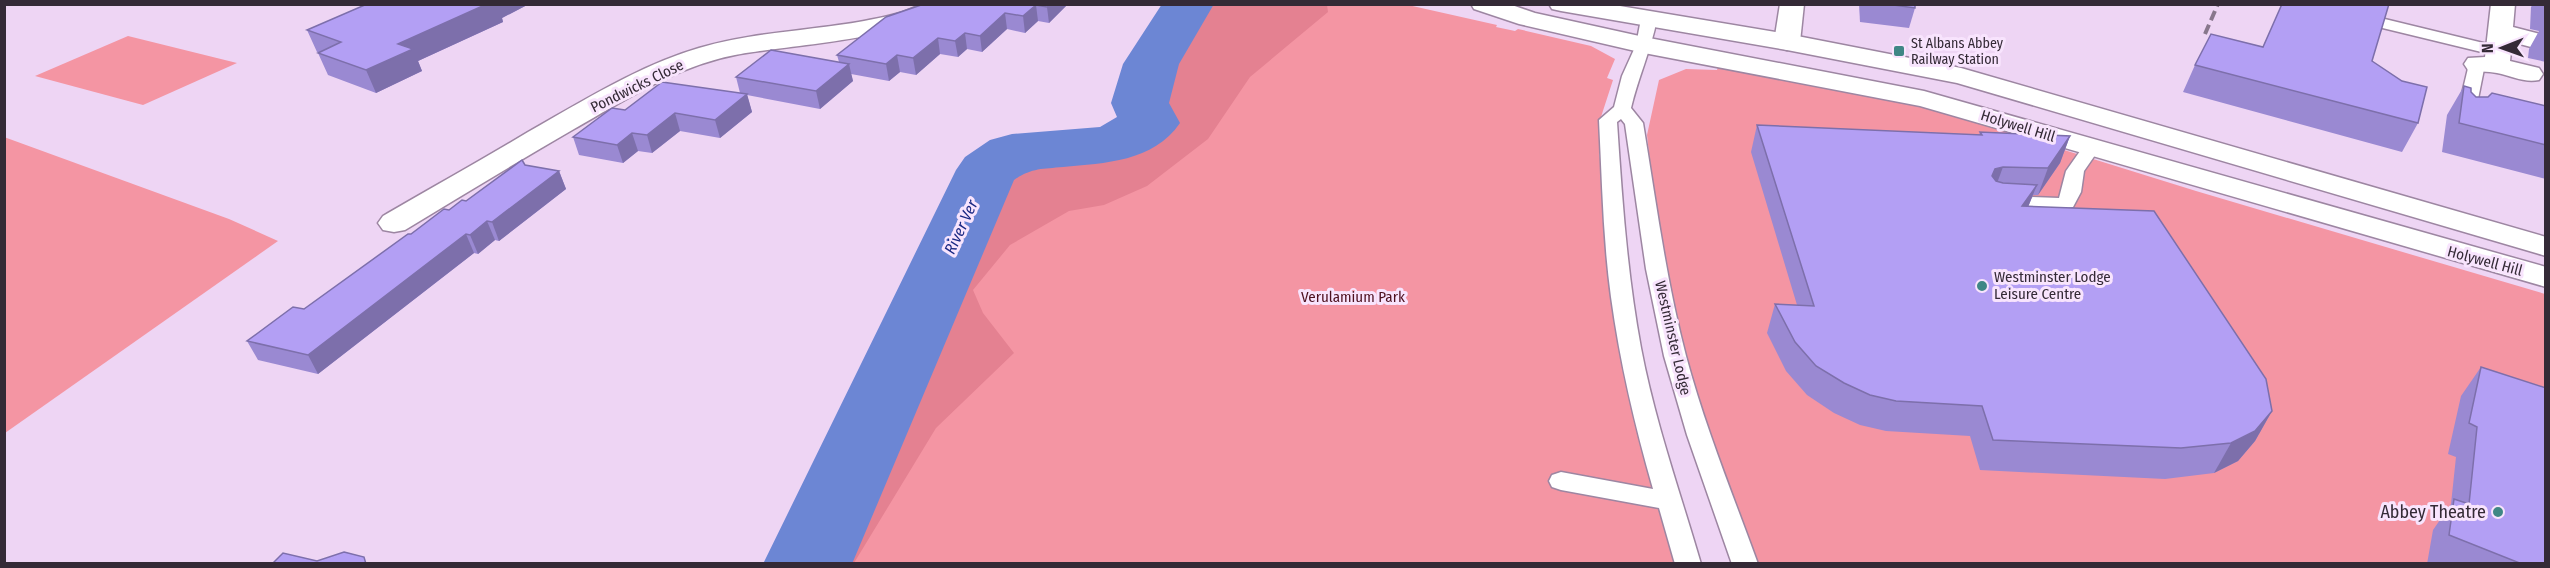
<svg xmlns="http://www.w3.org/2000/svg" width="2550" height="568" viewBox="0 0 2550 568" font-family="'Fira Sans Condensed',sans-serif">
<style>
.green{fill:#f495a3}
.forest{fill:#e48191}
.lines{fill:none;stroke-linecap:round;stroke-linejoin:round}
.river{fill:#6c86d4;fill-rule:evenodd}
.service-casing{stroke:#9d86a2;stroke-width:3}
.minor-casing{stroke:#9d86a2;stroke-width:3}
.tertiary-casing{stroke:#9d86a2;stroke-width:3}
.primary-casing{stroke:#9d86a2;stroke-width:3}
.service{fill:#fff;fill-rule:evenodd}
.minor{fill:#fff;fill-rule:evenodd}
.tertiary{fill:#fff;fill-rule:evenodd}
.primary{fill:#fff;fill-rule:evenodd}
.rail{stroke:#88778c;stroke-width:4;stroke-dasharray:10 5;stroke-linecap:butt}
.wall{fill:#9a89d2}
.shaded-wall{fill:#7d6fab}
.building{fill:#b39ff4;stroke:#7d6fab;stroke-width:1.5}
.poi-dot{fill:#3f8785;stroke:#f8e4fd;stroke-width:2}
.labels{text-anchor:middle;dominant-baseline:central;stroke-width:6;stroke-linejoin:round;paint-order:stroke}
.far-poi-label{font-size:14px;fill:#342a36;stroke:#f8e4fd;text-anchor:start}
.street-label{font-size:15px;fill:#342a36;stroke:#f8e4fd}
.poi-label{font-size:15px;fill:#342a36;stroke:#f8e4fd;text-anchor:start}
.park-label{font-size:15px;fill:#4d101f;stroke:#f8e4fd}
.water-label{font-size:16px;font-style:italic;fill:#192883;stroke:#f8e4fd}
.near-poi-label{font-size:18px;fill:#342a36;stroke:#f8e4fd;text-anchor:end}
</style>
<rect width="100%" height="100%" fill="#eed5f4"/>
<g class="green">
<path d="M1188,5H1408L1497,25L1496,27L1515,31L1518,29L1591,46L1615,59L1607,78L1613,80L1600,120L1599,154L1614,221L1625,322L1688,563L807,564L987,170L1012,153L1114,144L1150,123L1140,103L1151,64Z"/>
<path d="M128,36L237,63L143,105L35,76Z"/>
<path d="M1718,67L1932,109L2196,191L2545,294V563H1757L1703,418L1676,333L1658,238L1647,135L1659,80L1686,69L1717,70Z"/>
<path d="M4,137L229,219L278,241L5,433Z"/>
</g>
<path class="forest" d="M1188,5H1327L1328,12L1250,77L1208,139L1147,186L1104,205L1069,211L1010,245L973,290L983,313L1014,353L936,428L854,563H807L987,170L1012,153L1114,144L1150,123L1140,103L1151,64Z"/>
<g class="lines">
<path class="river" d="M1162,4H1214L1179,64L1169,103L1180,123C1153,162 1105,163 1063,167C1042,169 1031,168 1014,180L852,564H763L956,170L965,157L990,140L1012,134L1100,127L1117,117L1111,103L1123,64Z"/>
<g class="service-casing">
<g id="service">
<path d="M2294,4H2323L2504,48L2506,51L2498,56L2296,7Z"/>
<path d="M1649,14L1657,19C1651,50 1638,78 1631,108L1643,123C1656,201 1666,280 1686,356C1705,427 1733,495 1758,564H1732L1687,435L1664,356L1646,269L1625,124L1621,119L1617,122C1622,198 1627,273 1641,348C1655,422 1680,492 1701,564H1675L1659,508L1561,490L1552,487L1549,481L1552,475L1561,472L1653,489C1635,426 1620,363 1611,297C1603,239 1602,179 1599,120L1614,107L1622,76L1636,45L1641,19Z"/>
<path d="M2477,59L2485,64L2474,119L2471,123H2459L2456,119L2469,64Z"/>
<path d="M2091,143L2097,144L2100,148L2084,171L2081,192L2073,207L2050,211L2000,208L1993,206L1990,202L1993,198L2000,196L2059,198L2066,171L2085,144Z"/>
</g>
</g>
<g class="minor-casing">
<g id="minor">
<path d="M921,4H950C926,38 778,46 735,55C677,66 625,100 574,129C517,162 461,196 405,230L394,232L383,230L378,223L383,216C431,188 480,161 528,132C583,101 638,66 699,48C753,32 809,31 864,21C884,17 903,14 921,4Z"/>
<path d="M2491,4H2515L2513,27L2540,34L2544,39L2540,44L2531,47L2512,42L2510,61L2539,68L2543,74L2539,80C2524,83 2512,76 2497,73C2487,71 2477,72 2468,70L2464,64L2468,58L2485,57Z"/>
</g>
</g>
<g class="tertiary-casing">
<path id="tertiary" d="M1780,4H1804L1800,42L1796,47L1787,50L1778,47L1774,42Z"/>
</g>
<g class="primary-casing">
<g id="primary">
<path d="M1471,4H1509L1535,13L1644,37L1924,91L2546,267V287L1920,106L1644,53L1519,24L1474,9Z"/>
<path d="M1549,4H1608L1787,34L1961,68L2546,237V256L1957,83L1787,50L1561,11L1552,9Z"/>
</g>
</g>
<use href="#service" class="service"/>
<use href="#minor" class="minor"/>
<use href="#tertiary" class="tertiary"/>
<use href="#primary" class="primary"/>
<path class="rail" d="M2205,34L2218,4"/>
</g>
<g class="wall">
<path d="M367,4H529L502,18L503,22L418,61L422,71L376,93L328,75L318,53V52H317L307,30Z"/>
<path d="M924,4H1068L1049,23L1038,21L1025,33L1007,29L982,52L967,49L958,57L940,54L916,75L900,72L889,81L851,74L853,81L820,109L747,95L752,112L720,138L680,131L652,153L638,151L623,163L579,155L573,137L625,110L740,93L736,77L839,62L837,55Z"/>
<path d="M1859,4H1915V8L1909,28L1860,22Z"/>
<path d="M2282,4H2389L2372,61L2418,123L2402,152L2183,92L2195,65L2263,47Z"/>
<path d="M2533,4H2546V62L2528,58L2529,49L2539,31L2530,29L2531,7Z"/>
<path d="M2464,86L2476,97L2546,106V179L2442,152L2447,115Z"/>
<path d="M1757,125L1979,135L1980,132L2070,136L2060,163L2038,195H2033L2028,207L2272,411L2255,441L2238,461L2214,473L2165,479L1980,470L1970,436L1886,431L1860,425L1834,413L1807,395L1786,371L1767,333L1775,304L1797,305L1751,152Z"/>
<path d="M525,165L559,171L566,189L499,241L495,240L478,254L474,253L318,374L258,360L247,341L304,309L411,234Z"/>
<path d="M2481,367L2546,564H2427L2433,530L2451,504L2456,457L2448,454L2461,396Z"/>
</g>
<g class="shaded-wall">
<path d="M487,4H529L502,18L503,22L418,61L422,71L376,93L366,70L398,44Z"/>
<path d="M1050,4H1068L1049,23L1047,7Z"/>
<path d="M1036,5L1038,21L1025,33L1023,16Z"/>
<path d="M1005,13L1007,29L982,52L980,36Z"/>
<path d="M965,33L967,49L958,57L955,41Z"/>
<path d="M938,38L940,54L916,75L913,58Z"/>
<path d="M897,55L900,72L889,81L886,64Z"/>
<path d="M849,64L853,81L820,109L816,91Z"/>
<path d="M747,94L752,112L720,138L715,120Z"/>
<path d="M675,113L680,131L652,153L647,135Z"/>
<path d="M632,133L638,151L623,163L617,145Z"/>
<path d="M2070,136L2060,163L2038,195L2048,168Z"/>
<path d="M2003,167L1993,194L1982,203L1995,169Z"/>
<path d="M559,171L566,189L499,241L492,222Z"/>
<path d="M2037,185L2026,212L2022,206Z"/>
<path d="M487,221L495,240L478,254L470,235Z"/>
<path d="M466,234L474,253L318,374L308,355Z"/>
<path d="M2272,411L2255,441L2238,461L2214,473L2231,443Z"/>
</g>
<g class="building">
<path d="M367,4H487L398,44L413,49L366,70L318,53L341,42L307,30Z"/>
<path d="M924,4H1050L1047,7L1036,5L1023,16L1005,13L980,36L965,33L955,41L938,38L913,58L897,55L886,64L837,55L886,17Z"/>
<path d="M1886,4H1915V8Z"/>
<path d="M2282,4H2389L2372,61L2402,81L2427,87L2418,123L2195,65L2211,34L2263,47Z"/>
<path d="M771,50L849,64L816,91L736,77Z"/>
<path d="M662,82L747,94L715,120L675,113L647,135L632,133L617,145L573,137L612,108L625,110Z"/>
<path d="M2464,86L2471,88V92L2476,97H2488L2492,93L2546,106V145L2459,123Z"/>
<path d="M1757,125L1982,135L1980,132L2070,136L2048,168L2003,167L1995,169L1992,176L1996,181L2003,183L2037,185L2022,206L2154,211L2266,379L2272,411L2255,431L2231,443L2181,448L1993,440L1982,406L1896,401L1870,395L1844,383L1816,366L1795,342L1775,304L1814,306Z"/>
<path d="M522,160L525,165L559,171L492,222L487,221L470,235L466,234L308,355L247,341L293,307L304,309L408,234H411L444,209L449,210L462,200L466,201Z"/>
<path d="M2481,367L2546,388V564H2522L2449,535L2454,499L2469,504L2477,427L2469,423Z"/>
<path d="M344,552L364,557L366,564H272L283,553L317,561Z"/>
</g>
<g class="poi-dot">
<rect x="1893" y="45" width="12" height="12" rx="3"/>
<circle cx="1982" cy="286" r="6"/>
<circle cx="2498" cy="512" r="6"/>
</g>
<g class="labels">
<g class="far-poi-label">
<text x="1911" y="43">St Albans Abbey<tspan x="1911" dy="16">Railway Station</tspan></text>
</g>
<g class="street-label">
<text transform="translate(637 86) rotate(-26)">Pondwicks Close</text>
<text transform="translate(2018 126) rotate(17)">Holywell Hill</text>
<text transform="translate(2485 261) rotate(15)">Holywell Hill</text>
<text transform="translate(1673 338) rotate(77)">Westminster Lodge</text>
</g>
<g class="poi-label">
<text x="1994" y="277">Westminster Lodge<tspan x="1994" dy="17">Leisure Centre</tspan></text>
</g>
<g class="park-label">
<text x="1353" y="297">Verulamium Park</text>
</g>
<g class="water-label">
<text transform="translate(961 227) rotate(-65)">River Ver</text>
</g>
<g class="near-poi-label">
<text x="2486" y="512">Abbey Theatre</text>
</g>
</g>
<rect width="2550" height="568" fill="none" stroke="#342a36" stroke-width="12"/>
<g transform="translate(2502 48) rotate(269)" stroke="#f8e4fd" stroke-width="4.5" paint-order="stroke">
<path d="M0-4.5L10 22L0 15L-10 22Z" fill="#342a36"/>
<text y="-9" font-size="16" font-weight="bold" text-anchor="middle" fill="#342a36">N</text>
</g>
</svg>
